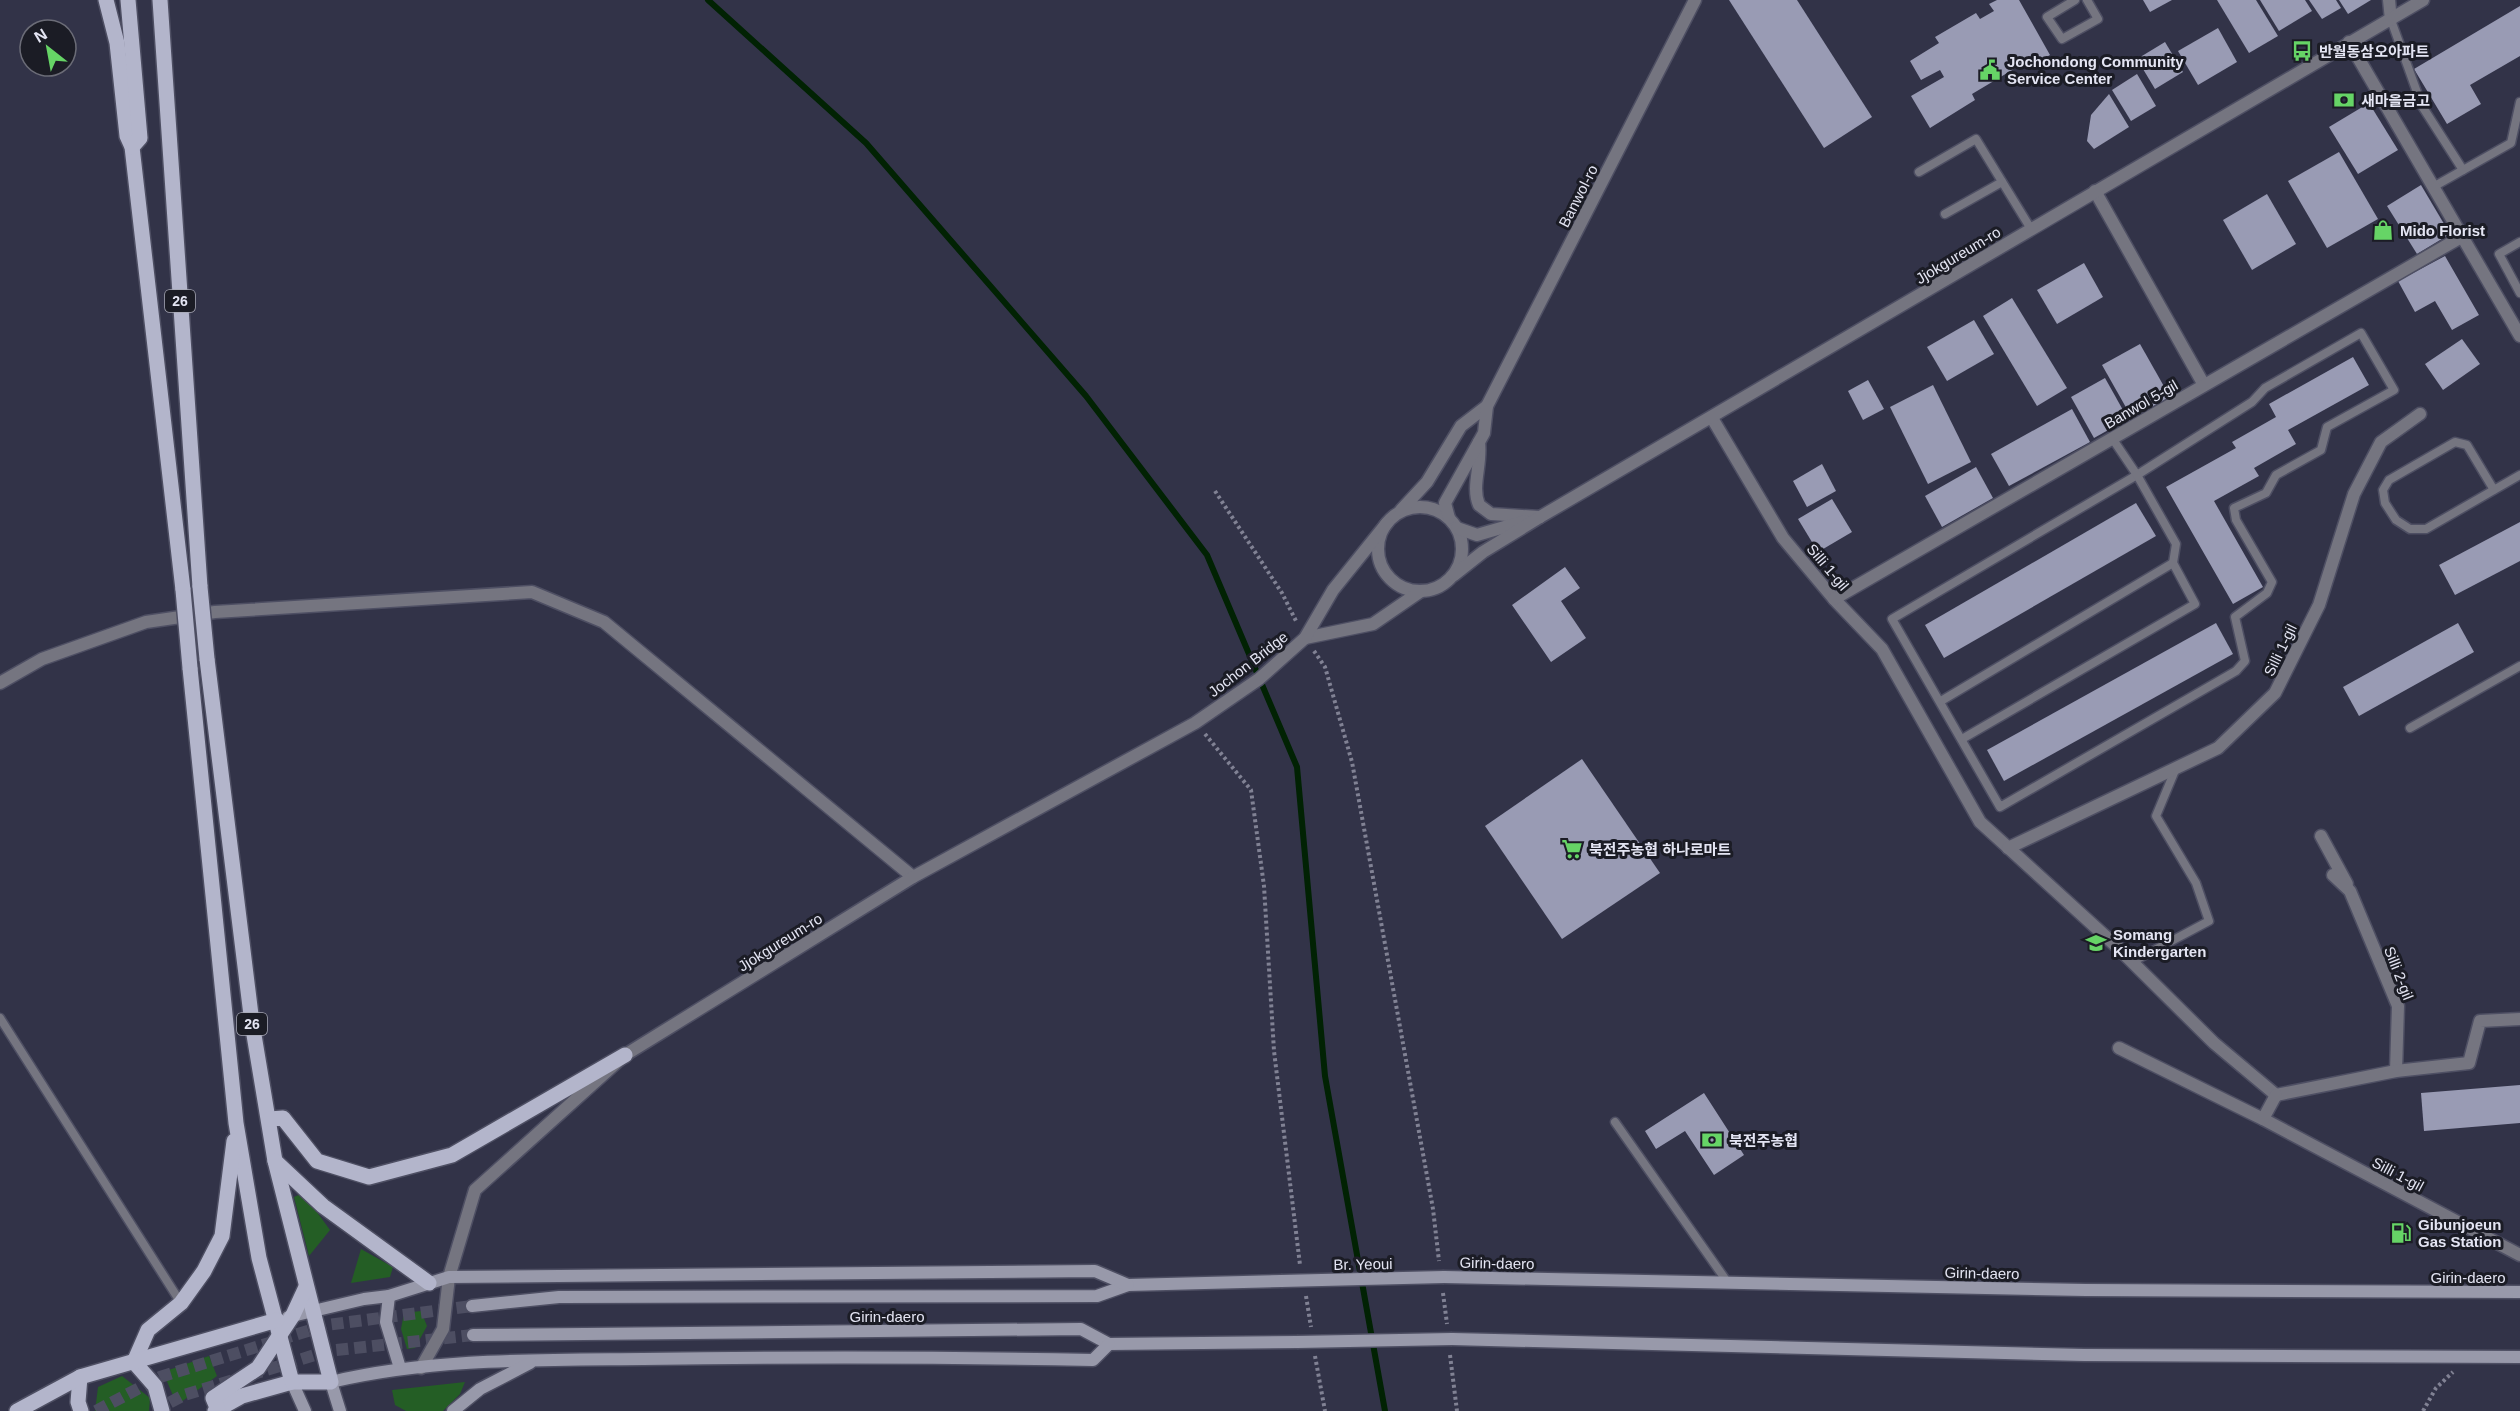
<svg xmlns="http://www.w3.org/2000/svg" width="2520" height="1411" viewBox="0 0 2520 1411" font-family="Arial,'Noto Sans KR',sans-serif">
<style>
.green{fill:#245e25}
.lines{fill:none;stroke-linecap:round;stroke-linejoin:round}
.stream{stroke:#012203;stroke-width:6}
.building{fill:#999bb4}
.secondary-tunnel{stroke:#4d4e62;stroke-width:12;stroke-dasharray:12 6;stroke-linecap:butt}
.lane-casing{stroke:#4e4f63;stroke-width:11}
.street-casing{stroke:#4e4f63;stroke-width:15}
.secondary-casing{stroke:#4e4f63;stroke-width:15}
.primary-casing{stroke:#4e4f63;stroke-width:18}
.path{stroke:#818294;stroke-width:4;stroke-dasharray:3 3;stroke-linecap:butt}
.lane{stroke:#757580;stroke-width:8}
.street{stroke:#757580;stroke-width:12}
.secondary{stroke:#9899aa;stroke-width:12}
.primary{stroke:#b3b5cb;stroke-width:15}
.secondary-bridge-casing{stroke:#4e4f63;stroke-width:15;stroke-linecap:butt}
.primary-bridge-casing{stroke:#4e4f63;stroke-width:18;stroke-linecap:butt}
.secondary-bridge{stroke:#9899aa;stroke-width:12}
.primary-bridge{stroke:#b3b5cb;stroke-width:15}
.labels{text-anchor:middle;dominant-baseline:central;stroke-width:6;stroke-linejoin:round;paint-order:stroke}
.shield{fill:#1b1c25;stroke:#a8a9b5;stroke-width:1.5}
.shield-label{font-size:14px;font-weight:bold;fill:#e4e5f3}
.poi-label{font-size:15px;font-weight:bold;fill:#e4e5f3;stroke:#1b1c25;text-anchor:start}
.street-label{font-size:15px;fill:#e4e5f3;stroke:#1b1c25}
</style>
<rect width="100%" height="100%" fill="#323348"/>
<g class="green">
<path d="M303,1193L330,1230L309,1256L294,1197Z"/>
<path d="M361,1249L393,1267L390,1277L351,1283Z"/>
<path d="M421,1311L427,1326L415,1348L407,1349L401,1329L404,1313Z"/>
<path d="M209,1356L217,1376L177,1405L163,1372Z"/>
<path d="M122,1376L150,1398L149,1411H95L98,1387Z"/>
<path d="M465,1382L460,1394L443,1411H406L395,1405L392,1390Z"/>
</g>
<g class="lines">
<path class="stream" d="M708,0L866,143L1086,396L1207,555L1297,767L1325,1076L1385,1411"/>
</g>
<g class="building">
<path d="M1729,0H1797L1872,117L1824,148Z"/>
<path d="M1997,0H2019L2050,55L2027,68L2024,63L1972,94L1975,100L1930,128L1911,96L1944,77L1940,70L1921,80L1910,61L1939,43L1935,37L1976,13L1980,19L1994,11L1989,4Z"/>
<path d="M2143,0H2172L2150,12Z"/>
<path d="M2217,0H2256L2278,36L2249,53Z"/>
<path d="M2260,0H2305L2312,11L2279,31Z"/>
<path d="M2309,0H2336L2341,8L2322,19Z"/>
<path d="M2339,0H2371L2348,14Z"/>
<path d="M2520,6V56L2470,85L2481,104L2447,124L2414,69Z"/>
<path d="M2218,28L2237,62L2198,85L2178,51Z"/>
<path d="M2165,42L2183,72L2155,89L2137,59Z"/>
<path d="M2137,74L2156,106L2131,121L2112,90Z"/>
<path d="M2109,94L2129,127L2094,149L2087,141L2091,115Z"/>
<path d="M2369,103L2398,150L2358,174L2329,127Z"/>
<path d="M2339,152L2378,219L2327,248L2288,181Z"/>
<path d="M2421,185L2450,234L2417,254L2387,206Z"/>
<path d="M2267,194L2296,244L2252,270L2223,220Z"/>
<path d="M2445,256L2479,315L2452,330L2435,301L2415,312L2398,281Z"/>
<path d="M2084,263L2103,297L2057,324L2037,290Z"/>
<path d="M2012,298L2067,388L2037,406L1983,316Z"/>
<path d="M1974,320L1994,354L1947,381L1927,347Z"/>
<path d="M2462,339L2480,364L2443,390L2425,364Z"/>
<path d="M2140,344L2170,397L2132,418L2102,365Z"/>
<path d="M2353,357L2369,385L2288,430L2296,444L2254,468L2259,476L2214,501L2263,587L2233,604L2166,487L2236,448L2232,442L2276,417L2269,404Z"/>
<path d="M2105,378L2128,419L2094,438L2071,397Z"/>
<path d="M1868,380L1884,409L1863,420L1848,391Z"/>
<path d="M1933,385L1971,462L1928,484L1890,407Z"/>
<path d="M2072,409L2090,442L2009,486L1991,454Z"/>
<path d="M1822,464L1836,491L1807,507L1793,481Z"/>
<path d="M1976,467L1993,498L1942,527L1925,496Z"/>
<path d="M1832,499L1852,532L1818,552L1798,519Z"/>
<path d="M2136,503L2156,536L1944,658L1925,625Z"/>
<path d="M2520,522V561L2455,595L2439,565Z"/>
<path d="M1565,567L1580,588L1561,601L1586,638L1551,662L1512,605Z"/>
<path d="M2216,623L2233,654L2004,781L1987,750Z"/>
<path d="M2458,623L2474,652L2359,716L2343,687Z"/>
<path d="M1582,759L1660,873L1562,939L1485,826Z"/>
<path d="M2520,1085V1123L2424,1131L2421,1093Z"/>
<path d="M1704,1093L1744,1155L1714,1175L1685,1131L1656,1149L1645,1131Z"/>
</g>
<g class="lines">
<g class="secondary-tunnel">
<path d="M250,1375L328,1351L473,1335"/>
<path d="M96,1411L160,1377L327,1325L472,1306"/>
<path d="M154,1411L184,1395L233,1380"/>
</g>
<g class="lane-casing">
<g id="lane">
<path d="M2075,0L2047,17L2062,39L2098,19L2087,0"/>
<path d="M2391,20L2422,106L2463,170"/>
<path d="M1919,172L1976,139L2031,229"/>
<path d="M2433,187L2511,143L2520,102"/>
<path d="M1945,214L2002,182"/>
<path d="M2520,242L2499,254L2520,293"/>
<path d="M2361,333L2394,390L2327,427L2321,450L2276,475L2266,493L2234,508L2236,520L2272,582L2267,593L2235,617L2245,661L2236,671L2000,807L1892,619L2137,475L2252,402L2265,388Z"/>
<path d="M2494,490L2467,445L2455,442L2389,480L2383,490L2385,503L2396,520L2410,529H2426L2520,475"/>
<path d="M1941,701L2173,563"/>
<path d="M2410,728L2520,666"/>
<path d="M1962,739L2195,604L2173,563L2176,544L2137,475L2112,438"/>
<path d="M2132,962L2209,921L2196,883L2156,816L2176,768"/>
<path d="M0,1018L181,1303"/>
<path d="M1615,1122L1728,1283"/>
</g>
</g>
<g class="street-casing">
<g id="street">
<path d="M2389,0L2391,20"/>
<path d="M2349,42L2520,336"/>
<path d="M2095,191L2204,385"/>
<path d="M1712,418L1783,538L1834,599L1882,649L1980,822L2115,945L2214,1043L2276,1095"/>
<path d="M1479,442C1482,465 1471,486 1479,505L1491,514L1540,517"/>
<circle cx="1420" cy="549" r="42"/>
<path d="M1401,510L1427,482L1461,426L1487,406"/>
<path d="M1449,518L1445,503L1484,433L1487,406L1695,0"/>
<path d="M1457,528L1477,535L1525,521"/>
<path d="M1454,575L1483,552L1540,517L2423,0"/>
<path d="M1834,599L2463,236"/>
<path d="M1305,638L1373,624L1421,591"/>
<path d="M0,683L42,659L146,622L215,612L532,592L604,622L913,877"/>
<path d="M2321,836L2347,884"/>
<path d="M2008,848L2218,748L2275,693L2319,605L2354,494L2381,442L2420,414"/>
<path d="M2333,875L2350,891L2398,1006L2396,1071"/>
<path d="M2119,1048L2263,1119L2520,1255"/>
<path d="M2276,1095L2396,1071L2469,1063L2480,1021L2520,1019"/>
<path d="M2263,1119L2276,1095"/>
<path d="M421,1368L443,1329L449,1277L475,1190L625,1055L913,877L1195,723L1259,679L1305,638L1333,590L1387,523"/>
</g>
</g>
<g class="secondary-casing">
<g id="secondary">
<path d="M1444,1277L2086,1290L2520,1292"/>
<path d="M389,1296L386,1322L400,1368"/>
<path d="M472,1306L559,1297L1097,1296L1128,1285L1281,1281"/>
<path d="M288,1317L364,1299L389,1296L449,1277L1095,1271L1128,1285"/>
<path d="M473,1335L1081,1329L1109,1344L1297,1342"/>
<path d="M1452,1339L2084,1355L2520,1357"/>
<path d="M292,1382L305,1411"/>
<path d="M340,1411L331,1382C432,1358 539,1360 643,1359C793,1357 943,1357 1093,1360L1109,1344"/>
<path d="M453,1411L480,1389L530,1363"/>
</g>
</g>
<g class="primary-casing">
<g id="primary">
<path d="M106,0L117,43L127,136L132,147L183,590"/>
<path d="M128,0L140,138L132,147"/>
<path d="M160,0L200,587"/>
<path d="M207,659L252,1023L275,1161L331,1382H292L242,1396L215,1411"/>
<path d="M190,668L236,1123L259,1258L292,1382"/>
<path d="M270,1119L283,1118L317,1161L369,1177L452,1155L625,1055"/>
<path d="M275,1161L323,1206L429,1283"/>
<path d="M134,1362L148,1330L181,1303L204,1271L222,1236L234,1141"/>
<path d="M134,1362L155,1386L162,1411"/>
<path d="M80,1377L78,1402L81,1411"/>
<path d="M218,1410L213,1398L258,1368L293,1315L306,1287"/>
<path d="M17,1411L80,1377L277,1320"/>
</g>
</g>
<g class="path">
<path d="M1215,491L1282,593L1296,621"/>
<path d="M1314,651L1325,667L1352,762L1433,1209L1439,1261"/>
<path d="M1205,734L1251,790L1264,886L1274,1051L1300,1265"/>
<path d="M1443,1293L1447,1324"/>
<path d="M1306,1296L1311,1327"/>
<path d="M1450,1355L1457,1411"/>
<path d="M1315,1356L1325,1411"/>
<path d="M2423,1411L2436,1388L2453,1372"/>
</g>
<use href="#lane" class="lane"/>
<use href="#street" class="street"/>
<use href="#secondary" class="secondary"/>
<use href="#primary" class="primary"/>
<g class="secondary-bridge-casing">
<g id="secondary-bridge">
<path d="M1281,1281L1444,1277"/>
<path d="M1297,1342L1452,1339"/>
</g>
</g>
<g class="primary-bridge-casing">
<g id="primary-bridge">
<path d="M200,587L207,659"/>
<path d="M183,590L190,668"/>
</g>
</g>
<use href="#secondary-bridge" class="secondary-bridge"/>
<use href="#primary-bridge" class="primary-bridge"/>
</g>
<defs>
<g id="bus-bare" transform="scale(1.62)"><path d="M-5-6H5V4H4V6H2V4H-2V6H-4V4H-5ZM-3.5-4V0h7V-4ZM-3.5 1.2v1.5H-2V1.2ZM2 1.2v1.5H3.5V1.2Z" fill="#66d466" stroke="#1b1c25" stroke-width="2.5" paint-order="stroke"/></g>
<g id="civic-bare" transform="scale(1.62)"><path d="M-.6-6.5H3V-4.5H.6V-3L4-1V1h2V6H-6V1h2V-1L-.6-3ZM-1.2 2.5V6h2.4V2.5Z" fill="#66d466" stroke="#1b1c25" stroke-width="2.5" paint-order="stroke"/></g>
<g id="bank-bare" transform="scale(1.62)"><path d="M-6-4H6V4H-6ZM0-2.3a2.3 2.3 0 1 0 0 4.6a2.3 2.3 0 1 0 0-4.6Z" fill="#66d466" stroke="#1b1c25" stroke-width="2.5" paint-order="stroke"/></g>
<g id="shop-bare" transform="scale(1.62)"><path d="M-5-2.5h2.3a2.7 3.5 0 0 1 5.4 0H5L5.5 6h-11ZM-1.5-2.5h3a1.5 2.3 0 0 0-3 0Z" fill="#66d466" stroke="#1b1c25" stroke-width="2.5" paint-order="stroke"/></g>
<g id="supermarket-bare" transform="scale(1.62)"><path d="M-6-5.5h2.5l.6 2H6L4.5 2H-2.5L-4.4-4H-6ZM-1.5 3.2a1.3 1.3 0 1 0 .1 0ZM3 3.2a1.3 1.3 0 1 0 .1 0Z" fill="#66d466" stroke="#1b1c25" stroke-width="2.5" paint-order="stroke"/></g>
<g id="school-bare" transform="scale(1.62)"><path d="M0-5L7-2L0 1L-7-2ZM-4 1L0 2.5L4 1V4Q0 6-4 4Z" fill="#66d466" stroke="#1b1c25" stroke-width="2.5" paint-order="stroke"/></g>
<g id="fuel-bare" transform="scale(1.62)"><path d="M-5.5-6h7V0h2V4h1.3V-2.5L3-4.5l.8-.8L6-3V5H2.5V1h-1V6h-7ZM-4.2-4.7v3.2H.2V-4.7Z" fill="#66d466" stroke="#1b1c25" stroke-width="2.5" paint-order="stroke"/></g>
</defs>
<g fill-rule="evenodd">
<use href="#bus-bare" x="2302" y="51"/>
<use href="#civic-bare" x="1990" y="70"/>
<use href="#bank-bare" x="2344" y="100"/>
<use href="#shop-bare" x="2383" y="230"/>
<use href="#supermarket-bare" x="1572" y="849"/>
<use href="#school-bare" x="2096" y="943"/>
<use href="#bank-bare" x="1712" y="1140"/>
<use href="#fuel-bare" x="2401" y="1233"/>
</g>
<g class="labels">
<g class="shield">
<rect x="165" y="290" width="30" height="22" rx="4.5"/>
<rect x="237" y="1013" width="30" height="22" rx="4.5"/>
</g>
<g class="shield-label">
<text x="180" y="301">26</text>
<text x="252" y="1024">26</text>
</g>
<g class="poi-label">
<text x="2319" y="51">반월동삼오아파트</text>
<text x="2007" y="61">Jochondong Community<tspan x="2007" dy="17">Service Center</tspan></text>
<text x="2361" y="100">새마을금고</text>
<text x="2400" y="230">Mido Florist</text>
<text x="1589" y="849">북전주농협 하나로마트</text>
<text x="2113" y="934">Somang<tspan x="2113" dy="17">Kindergarten</tspan></text>
<text x="1729" y="1140">북전주농협</text>
<text x="2418" y="1224">Gibunjoeun<tspan x="2418" dy="17">Gas Station</tspan></text>
</g>
<g class="street-label">
<text transform="translate(1578 196) rotate(-63)">Banwol-ro</text>
<text transform="translate(1958 255) rotate(-31)">Jjokgureum-ro</text>
<text transform="translate(2141 404) rotate(-30)">Banwol 5-gil</text>
<text transform="translate(1828 567) rotate(50)">Silli 1-gil</text>
<text transform="translate(2280 650) rotate(-64)">Silli 1-gil</text>
<text transform="translate(1248 664) rotate(-38)">Jochon Bridge</text>
<text transform="translate(780 942) rotate(-32)">Jjokgureum-ro</text>
<text transform="translate(2399 973) rotate(69)">Silli 2-gil</text>
<text transform="translate(2398 1174) rotate(28)">Silli 1-gil</text>
<text transform="translate(1497 1263) rotate(1)">Girin-daero</text>
<text transform="translate(1363 1264) rotate(-1)">Br. Yeoui</text>
<text transform="translate(1982 1273) rotate(1)">Girin-daero</text>
<text x="2468" y="1277">Girin-daero</text>
<text x="887" y="1316">Girin-daero</text>
</g>
</g>
<g transform="translate(48 48) rotate(329)"><circle r="28" fill="#1b1c25" stroke="#6b6c77" stroke-width="1.5"/>
<path d="M0-4.5L10 22L0 15L-10 22Z" fill="#66d466"/>
<text y="-9" font-size="16" font-weight="bold" text-anchor="middle" fill="#e4e5f3">N</text>
</g>
</svg>
